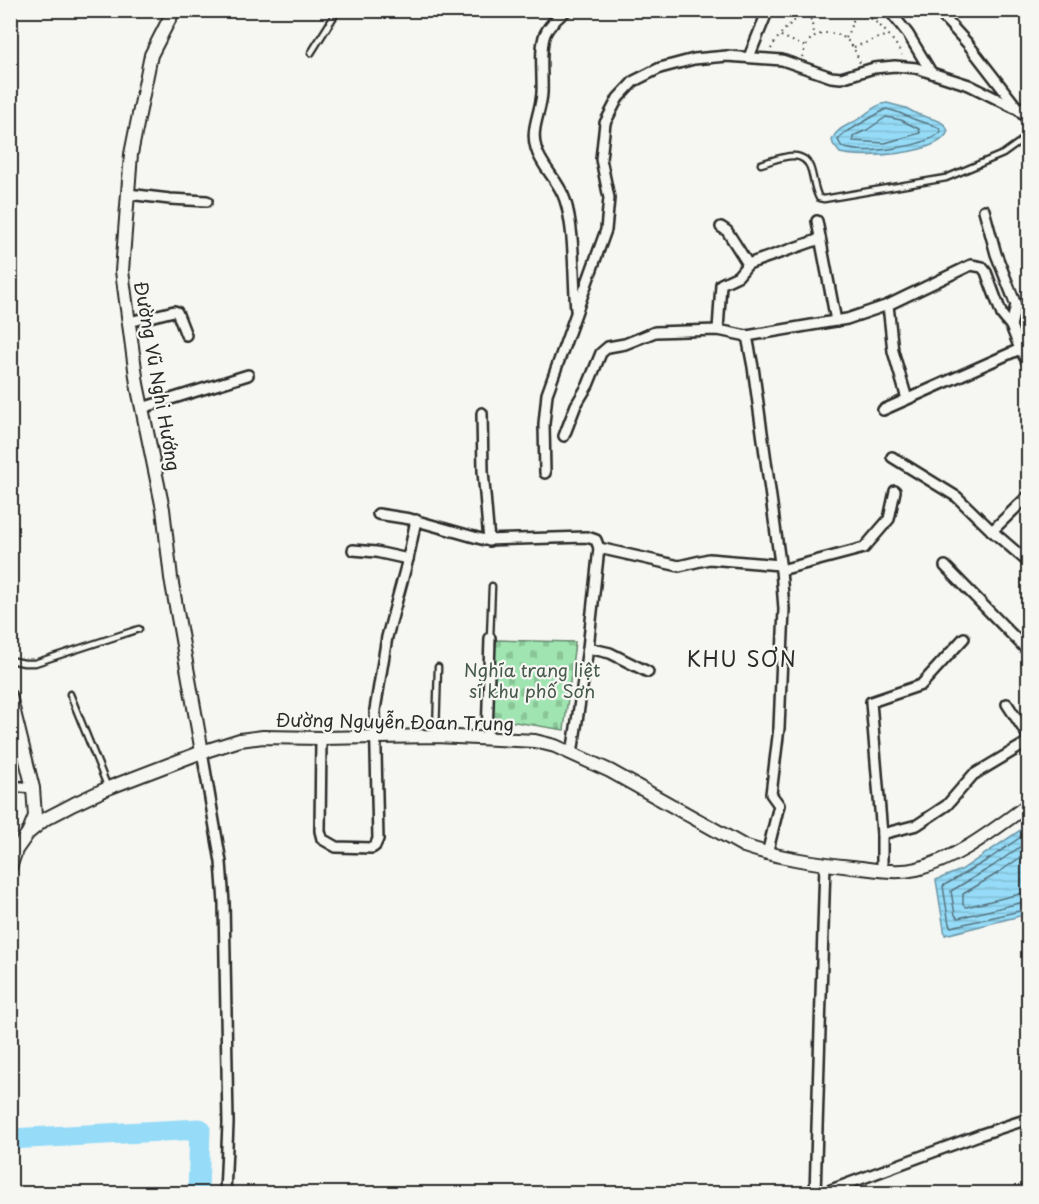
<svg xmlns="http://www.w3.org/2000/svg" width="1039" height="1204" viewBox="0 0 1039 1204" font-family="'Playpen Sans',sans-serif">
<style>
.cemetery{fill:url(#cemetery-stones);stroke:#66886e;stroke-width:1.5}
.water{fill:url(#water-rules);stroke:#6b95a6;stroke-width:1.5}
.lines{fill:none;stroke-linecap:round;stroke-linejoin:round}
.shore{stroke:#56727d;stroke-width:1.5}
.river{stroke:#96dcf8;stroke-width:21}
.lane-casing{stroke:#2b2b2b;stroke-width:9}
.street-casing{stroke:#2b2b2b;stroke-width:14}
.secondary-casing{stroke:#2b2b2b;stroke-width:16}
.path{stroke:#2b2b2b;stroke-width:2;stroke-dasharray:1.5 4.5;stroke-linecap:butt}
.lane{stroke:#f6f6f2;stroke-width:4.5}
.street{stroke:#f6f6f2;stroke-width:9}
.secondary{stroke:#f6f6f2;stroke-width:12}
.labels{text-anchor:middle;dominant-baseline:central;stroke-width:4.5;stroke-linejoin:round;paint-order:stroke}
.street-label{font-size:18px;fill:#2b2b2b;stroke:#f6f6f2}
.park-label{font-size:18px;fill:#485a4c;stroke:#f6f6f2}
.quarter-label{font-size:21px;letter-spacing:1.5px;fill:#2b2b2b;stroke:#f6f6f2}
</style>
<defs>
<pattern id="cemetery-stones" width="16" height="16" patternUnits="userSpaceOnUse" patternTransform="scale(1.5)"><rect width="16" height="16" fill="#a0e5b1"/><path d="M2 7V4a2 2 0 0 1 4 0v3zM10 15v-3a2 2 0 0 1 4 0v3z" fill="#8ac598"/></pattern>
<pattern id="water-rules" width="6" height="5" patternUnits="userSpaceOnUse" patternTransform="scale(1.5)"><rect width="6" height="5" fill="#96dcf8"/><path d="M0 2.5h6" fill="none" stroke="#81bdd5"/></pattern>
</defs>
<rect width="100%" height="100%" fill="#f6f6f2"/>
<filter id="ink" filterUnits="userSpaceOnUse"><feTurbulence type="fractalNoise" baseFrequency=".0167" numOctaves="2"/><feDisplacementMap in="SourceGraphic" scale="12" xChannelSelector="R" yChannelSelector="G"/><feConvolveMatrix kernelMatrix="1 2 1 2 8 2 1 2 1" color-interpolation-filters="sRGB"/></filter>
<g filter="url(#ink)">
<path class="cemetery" d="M496,640L575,642L564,730L491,718Z"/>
<g class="water">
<path d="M887,103L906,108L917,114L939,121L945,125L948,131C940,155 861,159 840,153L833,144L832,139C839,126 849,126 860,118C869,112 876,104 887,103Z"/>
<path d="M1028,825V914L945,935L936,880L961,870Z"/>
</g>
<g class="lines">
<g class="shore">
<path d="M886,109C898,111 905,116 916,120C924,123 933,124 940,129L941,132C923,148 864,155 842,147L838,140L843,134Z"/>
<path d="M886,117L901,120L919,129L920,133L885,143L853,141V136L867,130Z"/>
<path d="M1028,832L989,859L943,886L949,924L951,927L1028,909"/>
<path d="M1028,841L993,866L951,891L955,915L958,918L1028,901"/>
<path d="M1028,852L998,873L963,894V905L966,907L1028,892"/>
</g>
<path class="river" d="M10,1139L200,1129L198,1194"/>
<g class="lane-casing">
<g id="lane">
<path d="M311,53L338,10"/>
<path d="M761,164C778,159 804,146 811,170C814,180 814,188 819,198L824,199L946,178L1003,154L1028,136"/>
<path d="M490,638L492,586"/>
<path d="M10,660L24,663H35L139,629"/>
<path d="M70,694L108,788"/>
<path d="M436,734L438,667"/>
</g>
</g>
<g class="street-casing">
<g id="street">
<path d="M567,10C559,17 550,23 545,34C539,49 543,76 542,93C541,112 530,129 536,148C541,167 559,180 565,200C575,230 573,277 576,310"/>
<path d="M889,10L908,34L931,72"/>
<path d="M937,10L968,44L1019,110L1028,104"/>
<path d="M749,57L768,10"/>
<path d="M128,194L170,199L207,201"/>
<path d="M984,210L996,254L1016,305L1011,326"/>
<path d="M817,221L836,321"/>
<path d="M748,264L820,239"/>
<path d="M888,305L893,351L907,399"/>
<path d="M129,322L174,311L177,312L186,335"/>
<path d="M718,330L721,284L738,276L748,264L727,231L721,227"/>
<path d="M747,336L753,367L781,570L784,609L779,728L771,794L779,805L767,854"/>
<path d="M142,408L248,375"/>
<path d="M883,410L1020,349"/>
<path d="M482,413L483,471L489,541"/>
<path d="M564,436L576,405L588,385L601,353L608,347L625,344L655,332L718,330L747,336L847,319L888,305L971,265L982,267L986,272L1002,315L1011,326L1020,349L1028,363"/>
<path d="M892,457L957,497L992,531L1028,562"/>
<path d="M545,473L544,424L547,394L606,230L609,198L601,159L605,123L618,98L634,81L660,68L694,59L727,56L782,60L831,77L841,78L874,68L895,66L916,68L969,85L1019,110L1028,120"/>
<path d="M378,514L410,519L485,540L587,537L596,540L599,548L588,648L572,754"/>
<path d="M992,531L1028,496"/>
<path d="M599,548L679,566L709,559L780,565"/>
<path d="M353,550L376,552L408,559"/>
<path d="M945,566L1028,651"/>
<path d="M781,570L864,548L889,519L895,491"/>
<path d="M588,648L610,653L648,672"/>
<path d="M1007,704L1028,736"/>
<path d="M487,737L490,638"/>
<path d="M321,738L320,831L322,839L336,847L372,848L375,846L378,839L375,710L387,637L408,559L416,520"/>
<path d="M202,752L221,862L224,903L228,1123L225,1194"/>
<path d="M10,786L33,788"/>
<path d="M882,834L917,825L947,805L973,775L1028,742"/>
<path d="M882,870V834L871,702L921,685L964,638"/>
<path d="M815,1194L825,864"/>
<path d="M820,1194L979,1135L1028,1119"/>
</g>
</g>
<g class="secondary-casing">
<g id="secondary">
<path d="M174,10L151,55L131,154L122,271L137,384L163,509L171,578L202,752"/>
<path d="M10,696L33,788L35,816L29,831"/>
<path d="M10,868L16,850L28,833L45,819L74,804L108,788L202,752L240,740L263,737L321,738L436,736L535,741L555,746L610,771L744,846C779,858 815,863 852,867C873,869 896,874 917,869C959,858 993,830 1028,805"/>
</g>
</g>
<g class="path">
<path d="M855,10C875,17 893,37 902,55"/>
<path d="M809,13L815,36"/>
<path d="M781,36L806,47"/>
<path d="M846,38L857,11"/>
<path d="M854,47L887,35"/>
<path d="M771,49C780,32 795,16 815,10"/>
<path d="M802,57C804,52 806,44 810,40C815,35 822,33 828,33C847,34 854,46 860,63"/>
</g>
<use href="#lane" class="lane"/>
<use href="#street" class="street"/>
<use href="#secondary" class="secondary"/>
</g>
</g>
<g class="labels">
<g class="street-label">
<text transform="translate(158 376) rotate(80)">Đường Vũ Nghi Hướng</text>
<text transform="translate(395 721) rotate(1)">Đường Nguyễn Đoan Trung</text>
</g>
<g class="park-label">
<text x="532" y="669">Nghĩa trang liệt<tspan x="532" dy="21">sĩ khu phố Sơn</tspan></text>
</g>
<g class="quarter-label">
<text x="742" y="658">KHU SƠN</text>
</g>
</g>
<rect width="1039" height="1204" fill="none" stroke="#f6f6f2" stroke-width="36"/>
<rect x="18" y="18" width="1003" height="1168" fill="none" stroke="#2b2b2b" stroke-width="2" filter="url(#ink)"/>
</svg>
